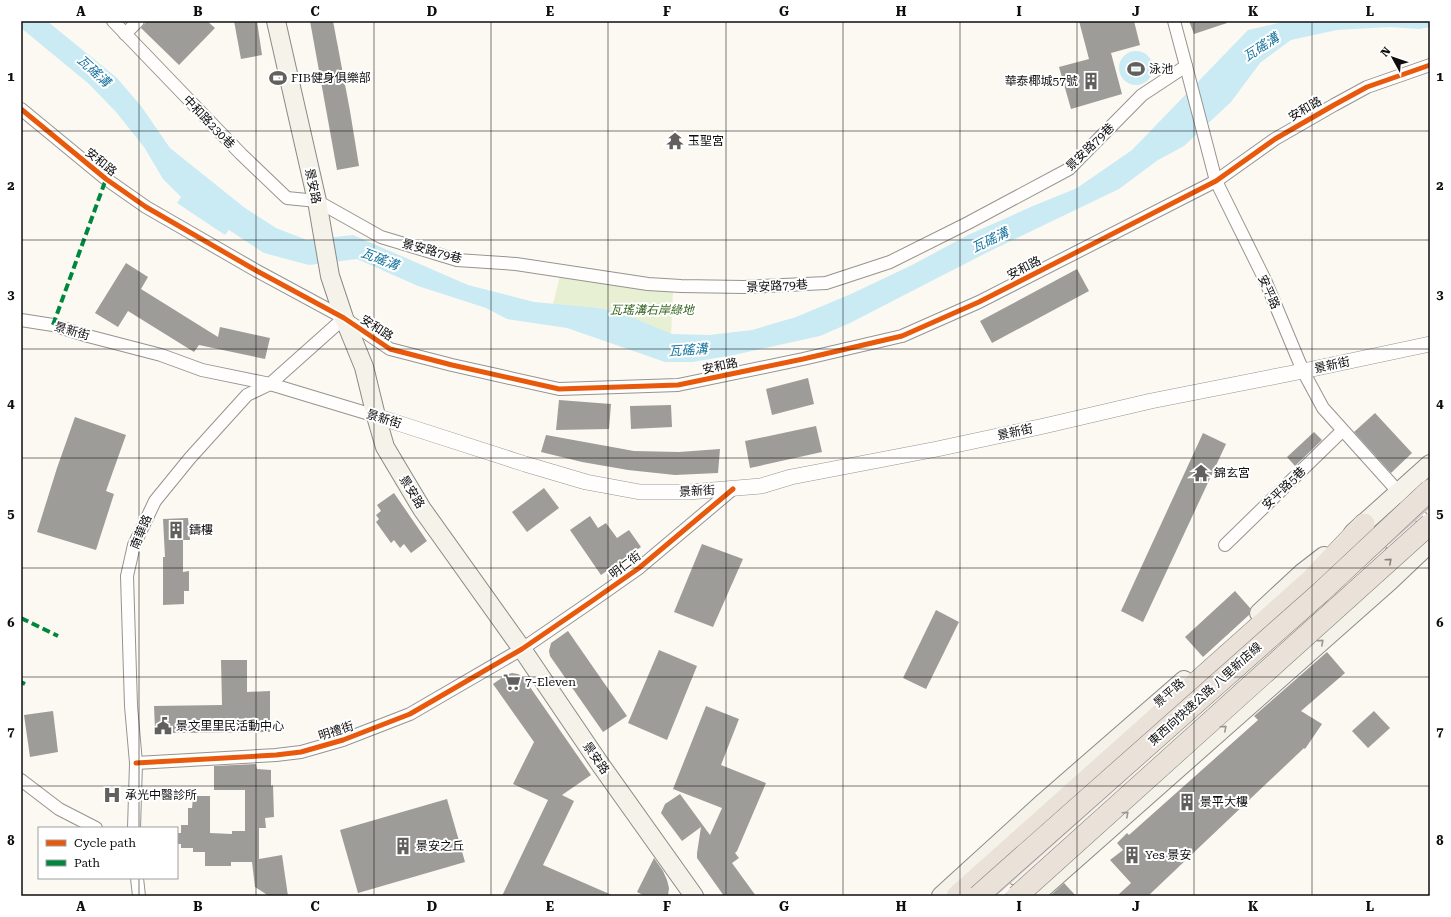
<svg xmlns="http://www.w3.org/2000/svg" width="1451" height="917" viewBox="0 0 1451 917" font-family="'Roboto Serif','Noto Sans TC',serif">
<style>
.green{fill:#e8f0d3}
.water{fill:#caebf4}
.building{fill:#9e9c98}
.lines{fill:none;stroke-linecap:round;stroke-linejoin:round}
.minor-casing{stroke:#959491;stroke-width:14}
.tertiary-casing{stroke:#959491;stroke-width:16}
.secondary-casing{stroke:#8c8a87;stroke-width:20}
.trunk-casing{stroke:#82817e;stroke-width:22}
.minor{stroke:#fffefd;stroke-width:12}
.tertiary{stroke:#fffefd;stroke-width:15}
.secondary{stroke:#f5f2ea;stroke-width:18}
.trunk{stroke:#eae1d8;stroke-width:21}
.rail{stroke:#d7c5c8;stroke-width:3}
.trunk-bridge-casing{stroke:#82817e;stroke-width:22;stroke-linecap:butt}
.trunk-bridge{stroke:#eae1d8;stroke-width:21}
.quiet{stroke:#00873e;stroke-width:4;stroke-dasharray:8 4;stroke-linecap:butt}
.cycleway-casing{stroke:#fff;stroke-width:8}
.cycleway{stroke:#e8590c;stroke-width:5}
.oneway{stroke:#87827d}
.oneway2{stroke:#999792}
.grid{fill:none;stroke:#0e0e0e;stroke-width:1;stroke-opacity:0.55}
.labels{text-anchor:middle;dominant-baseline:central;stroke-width:4;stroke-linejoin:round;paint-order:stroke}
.poi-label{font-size:12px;fill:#0e0e0e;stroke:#fff;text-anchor:start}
.street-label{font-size:12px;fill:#0e0e0e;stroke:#fff}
.park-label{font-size:12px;font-style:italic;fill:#36651f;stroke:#fff}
.water-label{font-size:13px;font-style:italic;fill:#18759e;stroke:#fff}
.neatline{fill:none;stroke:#0e0e0e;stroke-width:1.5}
.grid-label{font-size:13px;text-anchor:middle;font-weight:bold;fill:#0e0e0e}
</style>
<rect width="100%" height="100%" fill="#fcf9f2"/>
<path class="green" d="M560,276L673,292L671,336L552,308Z"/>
<g class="water">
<path d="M21,21H47L117,78L141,106L170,148L245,208L276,228L307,240L353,235L468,285L534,302L599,308L626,315L672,334L709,335L752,330L796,317L851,294L912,265L968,235L1033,206L1077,188L1132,150L1248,30L1287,21H1430V27L1419,29L1390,27L1337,30L1291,40L1260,63L1231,102L1184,146L1158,160L1119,189L986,253L850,323L820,336L734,355L692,362H665L567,328L507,319L486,308L418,286L357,259L309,265L264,253L229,230L225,235L177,203L181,197L163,179L144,147L116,112L89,84L21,28Z"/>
<circle cx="1136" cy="68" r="17"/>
</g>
<g class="building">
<path d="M147,21H207L215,28L179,65L141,28Z"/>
<path d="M234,21H257L262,55L241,59Z"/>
<path d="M310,21H333L350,111L359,166L337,170Z"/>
<path d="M1079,21H1134L1140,45L1111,53L1122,94L1071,109L1059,67L1089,59Z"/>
<path d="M1189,21H1227V23L1194,34Z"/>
<path d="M126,263L148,277L141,289L218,337L220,327L270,338L265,359L199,345L194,352L128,311L118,327L95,313Z"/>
<path d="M1077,269L1089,291L992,343L980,321Z"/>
<path d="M808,378L814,404L772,415L766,389Z"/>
<path d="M559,400L611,404L609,429L556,430Z"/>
<path d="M671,405L672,427L631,429L630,406Z"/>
<path d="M1375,413L1412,453L1391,473L1354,432Z"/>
<path d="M75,417L126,435L106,491L114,494L96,550L37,532L57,468Z"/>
<path d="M816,426L822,452L750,468L745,441Z"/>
<path d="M1314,432L1322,440L1295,466L1287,457Z"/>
<path d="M1203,433L1226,444L1143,622L1121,611Z"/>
<path d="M546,435L634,451L679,452L720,449L718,473L675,475L628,470L582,462L541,452Z"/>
<path d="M544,488L559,508L527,532L512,512Z"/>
<path d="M394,493L427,541L411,553L404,544L400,548L394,540L391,543L376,522L379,519L376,515L381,511L377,505Z"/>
<path d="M590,516L598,528L606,523L617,538L629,530L641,547L601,575L570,530Z"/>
<path d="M188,518L190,540H183V572L189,571V591H184V604L163,605V557H165L163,519Z"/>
<path d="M702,544L743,559L713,627L674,612Z"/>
<path d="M1235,591L1250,608L1249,615L1203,657L1185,637Z"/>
<path d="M936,610L959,622L926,689L903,678Z"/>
<path d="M568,631L627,716L603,732L550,656L549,651L551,643Z"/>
<path d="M659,650L697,666L667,740L628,723Z"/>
<path d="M1327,652L1345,673L1301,711L1322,724L1305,749L1304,748L1148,896H1117L1131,883L1110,860L1123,850L1117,843L1127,833L1129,835L1258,720L1254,716Z"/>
<path d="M221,660H247V692L270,691V732L163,733L155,729L154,706L222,705Z"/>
<path d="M512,673L518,674L523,677L591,775L562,795L574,801L543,865L614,896H502L548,800L513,784L534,742L493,684L506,675Z"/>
<path d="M706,706L739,719L721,765L766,783L737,851L735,853L739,858L732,863L756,896H724L697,858V853L701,827L682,841L661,813L665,804L680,794L710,835L722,808L673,789Z"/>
<path d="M53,711L58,752L30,757L24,715Z"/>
<path d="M1374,711L1390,728L1368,748L1352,731Z"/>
<path d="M256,764L257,769L271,770V786L273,785L274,817L265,818L266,828H259V859L282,855L288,896H269L255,887L252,862H231V866H205V852H193V848H181V844H177V833H181V825H188V808H192L193,798H196V796H210V833L232,834V831H245V790H214V766Z"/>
<path d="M447,799L465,862L358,893L340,830Z"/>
<path d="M654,858L663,871L667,880L669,888L668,896H645L637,892Z"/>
<path d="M1064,883L1076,896H1050Z"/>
</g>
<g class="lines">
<g class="minor-casing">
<g id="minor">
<path d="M113,21L241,154L287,198L317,201L381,237L457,260L516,264L648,284L681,286L744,287L826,283L890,262L968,223L1069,169L1142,95L1186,66"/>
<path d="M1174,21L1186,66L1216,181L1265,280L1303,371L1323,408L1430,527"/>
<path d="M125,34L138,21"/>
<path d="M21,109L106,179L146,207L257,271L344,318L390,349L452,365L559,389L678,385L803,359L902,336L979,302L1216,181L1275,139L1334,105L1367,87L1430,65"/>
<path d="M21,320L53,325L88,336L161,355L202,370L270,384L376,416"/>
<path d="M1225,545L1342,431"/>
<path d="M136,763L276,755L301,752L343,740L410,714L522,649L592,601L639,568L733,489"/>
<path d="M21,780L59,809L96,828"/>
<path d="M134,828L136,763L131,706L127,576L134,545L155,501L190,458L247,395L270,384L344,318"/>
<path d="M137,878L139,896"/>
</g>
</g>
<g class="tertiary-casing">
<path id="tertiary" d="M376,416L525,464L586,482L640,492H689L761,486L791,477L937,449L1044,426L1151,401L1303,371L1430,344"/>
</g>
<g class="secondary-casing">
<g id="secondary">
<path d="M276,21L317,201L330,276L344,318L364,367L376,416L385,447L422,509L522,649L600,764L694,896"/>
<path d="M1353,533L1430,464"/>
<path d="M1259,613L1302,573L1324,556"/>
<path d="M1016,876L1357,576L1377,546"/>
<path d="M941,896L1044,802L1184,680"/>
<path d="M1034,896L1390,581L1430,543"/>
</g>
</g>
<g class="trunk-casing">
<path id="trunk" d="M957,896L1311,580L1364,524"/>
</g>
<use href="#minor" class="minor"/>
<use href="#tertiary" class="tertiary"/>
<use href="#secondary" class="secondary"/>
<use href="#trunk" class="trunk"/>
<g class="rail">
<path d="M994,896L1430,506"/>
<path d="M1005,896L1430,517"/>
</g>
<g class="trunk-bridge-casing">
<g id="trunk-bridge">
<path d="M978,896L1320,593L1430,490"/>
<path d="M1017,896L1430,524"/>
</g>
</g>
<use href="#trunk-bridge" class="trunk-bridge"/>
<g class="quiet">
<path d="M53,325L106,179"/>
<path d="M21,618L58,636"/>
<path d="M21,682L25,684"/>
</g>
<g class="cycleway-casing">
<g id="cycleway">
<path d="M21,109L106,179L146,207L257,271L344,318L390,349L452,365L559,389L678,385L803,359L902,336L979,302L1216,181L1275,139L1334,105L1367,87L1430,65"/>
<path d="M136,763L276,755L301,752L343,740L410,714L522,649L592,601L639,568L733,489"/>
</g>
</g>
<use href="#cycleway" class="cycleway"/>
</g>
<defs><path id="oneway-chevron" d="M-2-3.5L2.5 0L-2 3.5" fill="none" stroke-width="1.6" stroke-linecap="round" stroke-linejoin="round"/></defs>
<use class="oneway" href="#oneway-chevron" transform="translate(1389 561) rotate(-42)"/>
<g class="oneway2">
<use href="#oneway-chevron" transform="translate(1321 642) rotate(-42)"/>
<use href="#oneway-chevron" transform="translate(1224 728) rotate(-42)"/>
<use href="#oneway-chevron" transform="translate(1126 814) rotate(-42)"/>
</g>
<path class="grid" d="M139,21V828M256,21V896M374,21V896M491,21V896M608,21V896M726,21V896M843,21V896M960,21V896M1077,21V896M1194,21V896M1312,21V896M21,131H1430M21,240H1430M21,349H1430M21,458H1430M21,568H1430M21,677H1430M21,786H1430M139,878V896"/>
<defs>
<g id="stadium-bare" transform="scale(1.38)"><path d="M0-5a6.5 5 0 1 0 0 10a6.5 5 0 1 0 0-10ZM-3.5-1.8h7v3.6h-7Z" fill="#61605e" stroke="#fff" stroke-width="2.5" paint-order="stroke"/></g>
<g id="building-bare" transform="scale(1.38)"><path d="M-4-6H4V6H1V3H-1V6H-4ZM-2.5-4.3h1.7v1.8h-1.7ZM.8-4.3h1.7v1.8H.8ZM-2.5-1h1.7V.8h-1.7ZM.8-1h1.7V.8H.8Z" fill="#61605e" stroke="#fff" stroke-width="2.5" paint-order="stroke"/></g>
<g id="temple-bare" transform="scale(1.38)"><path d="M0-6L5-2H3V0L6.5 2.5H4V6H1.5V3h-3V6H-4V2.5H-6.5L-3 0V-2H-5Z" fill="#61605e" stroke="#fff" stroke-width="2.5" paint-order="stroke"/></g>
<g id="supermarket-bare" transform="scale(1.38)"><path d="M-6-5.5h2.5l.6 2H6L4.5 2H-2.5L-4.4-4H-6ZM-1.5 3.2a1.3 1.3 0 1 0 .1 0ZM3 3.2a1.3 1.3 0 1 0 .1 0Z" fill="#61605e" stroke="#fff" stroke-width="2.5" paint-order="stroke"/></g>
<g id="civic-bare" transform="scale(1.38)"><path d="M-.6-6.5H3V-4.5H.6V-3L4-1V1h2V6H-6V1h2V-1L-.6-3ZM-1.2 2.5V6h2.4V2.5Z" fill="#61605e" stroke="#fff" stroke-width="2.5" paint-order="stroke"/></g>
<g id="hospital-bare" transform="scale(1.38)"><path d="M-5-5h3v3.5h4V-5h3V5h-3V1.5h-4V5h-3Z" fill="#61605e" stroke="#fff" stroke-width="2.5" paint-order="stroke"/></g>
</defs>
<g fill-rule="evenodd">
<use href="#stadium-bare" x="1136" y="69"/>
<use href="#stadium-bare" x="278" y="78"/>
<use href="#building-bare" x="1091" y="81"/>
<use href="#temple-bare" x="675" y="141"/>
<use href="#temple-bare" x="1201" y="473"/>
<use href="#building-bare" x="176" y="530"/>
<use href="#supermarket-bare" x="512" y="682"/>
<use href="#civic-bare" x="163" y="726"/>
<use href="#hospital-bare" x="112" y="795"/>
<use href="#building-bare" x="1187" y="802"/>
<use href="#building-bare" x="403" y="846"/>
<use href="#building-bare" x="1132" y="855"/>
</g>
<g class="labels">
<g class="poi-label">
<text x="1149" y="69">泳池</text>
<text x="291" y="78">FIB健身俱樂部</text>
<text x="1078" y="81" text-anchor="end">華泰椰城57號</text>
<text x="688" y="141">玉聖宮</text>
<text x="1214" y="473">錦玄宮</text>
<text x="189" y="530">鑄樓</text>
<text x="525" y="682">7-Eleven</text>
<text x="176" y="726">景文里里民活動中心</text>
<text x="125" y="795">承光中醫診所</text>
<text x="1200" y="802">景平大樓</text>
<text x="416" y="846">景安之丘</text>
<text x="1145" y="855">Yes 景安</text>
</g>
<g class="street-label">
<text transform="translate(1305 109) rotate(-30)">安和路</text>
<text transform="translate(209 122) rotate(46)">中和路230巷</text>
<text transform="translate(1090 147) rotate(-44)">景安路79巷</text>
<text transform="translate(101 162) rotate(39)">安和路</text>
<text transform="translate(313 186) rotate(78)">景安路</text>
<text transform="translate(432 251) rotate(15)">景安路79巷</text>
<text transform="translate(1024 268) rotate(-27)">安和路</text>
<text transform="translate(777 286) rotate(-3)">景安路79巷</text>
<text transform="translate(1269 292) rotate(66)">安平路</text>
<text transform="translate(377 328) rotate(33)">安和路</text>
<text transform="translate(72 331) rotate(16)">景新街</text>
<text transform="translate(1332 365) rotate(-12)">景新街</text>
<text transform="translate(720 366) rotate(-12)">安和路</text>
<text transform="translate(384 419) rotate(17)">景新街</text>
<text transform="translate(1015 432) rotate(-12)">景新街</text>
<text transform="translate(1284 488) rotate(-44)">安平路5巷</text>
<text transform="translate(697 491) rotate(-3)">景新街</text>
<text transform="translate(412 492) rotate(58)">景安路</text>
<text transform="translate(141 532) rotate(-67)">南華路</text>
<text transform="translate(625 565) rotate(-37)">明仁街</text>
<text transform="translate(1169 693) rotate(-41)">景平路</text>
<text transform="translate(1205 694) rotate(-42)">東西向快速公路 八里新店線</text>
<text transform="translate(336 731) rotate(-18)">明禮街</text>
<text transform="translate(596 758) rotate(55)">景安路</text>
</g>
<g class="park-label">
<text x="652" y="310">瓦瑤溝右岸綠地</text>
</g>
<g class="water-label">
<text transform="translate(1261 47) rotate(-33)">瓦磘溝</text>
<text transform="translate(94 71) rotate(42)">瓦磘溝</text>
<text transform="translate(990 240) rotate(-26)">瓦磘溝</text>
<text transform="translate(380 259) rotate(21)">瓦磘溝</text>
<text transform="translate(688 350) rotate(-4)">瓦磘溝</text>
</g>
</g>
<rect width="1451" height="917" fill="none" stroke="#ffffff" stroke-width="44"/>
<rect x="38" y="827" width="140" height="52" fill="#ffffff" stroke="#9f9f9f"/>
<rect x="46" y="840" width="20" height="6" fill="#e8590c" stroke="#9f9f9f"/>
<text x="74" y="847" font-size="12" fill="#0e0e0e">Cycle path</text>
<rect x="46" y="860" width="20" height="6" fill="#00873e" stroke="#9f9f9f"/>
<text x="74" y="867" font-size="12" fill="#0e0e0e">Path</text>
<g transform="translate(1393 58) rotate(310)" stroke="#ffffff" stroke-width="3" paint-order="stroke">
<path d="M0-3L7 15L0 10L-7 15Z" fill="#0e0e0e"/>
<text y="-6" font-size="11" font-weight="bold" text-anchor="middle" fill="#0e0e0e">N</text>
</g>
<rect x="22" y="22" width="1407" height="873" class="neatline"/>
<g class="grid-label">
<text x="81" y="16">A</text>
<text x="198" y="16">B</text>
<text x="315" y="16">C</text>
<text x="432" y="16">D</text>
<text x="550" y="16">E</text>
<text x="667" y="16">F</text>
<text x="784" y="16">G</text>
<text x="901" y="16">H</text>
<text x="1019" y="16">I</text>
<text x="1136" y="16">J</text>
<text x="1253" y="16">K</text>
<text x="1370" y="16">L</text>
<text x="11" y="81">1</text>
<text x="1440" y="81">1</text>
<text x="11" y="190">2</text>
<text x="1440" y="190">2</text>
<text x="11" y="299">3</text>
<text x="1440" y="299">3</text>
<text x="11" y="408">4</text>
<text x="1440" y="408">4</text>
<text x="11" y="518">5</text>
<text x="1440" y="518">5</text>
<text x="11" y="627">6</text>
<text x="1440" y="627">6</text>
<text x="11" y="736">7</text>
<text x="1440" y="736">7</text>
<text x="11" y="845">8</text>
<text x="1440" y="845">8</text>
<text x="81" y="911">A</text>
<text x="198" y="911">B</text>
<text x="315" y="911">C</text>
<text x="432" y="911">D</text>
<text x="550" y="911">E</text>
<text x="667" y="911">F</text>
<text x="784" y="911">G</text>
<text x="901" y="911">H</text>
<text x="1019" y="911">I</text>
<text x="1136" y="911">J</text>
<text x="1253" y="911">K</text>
<text x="1370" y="911">L</text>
</g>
</svg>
